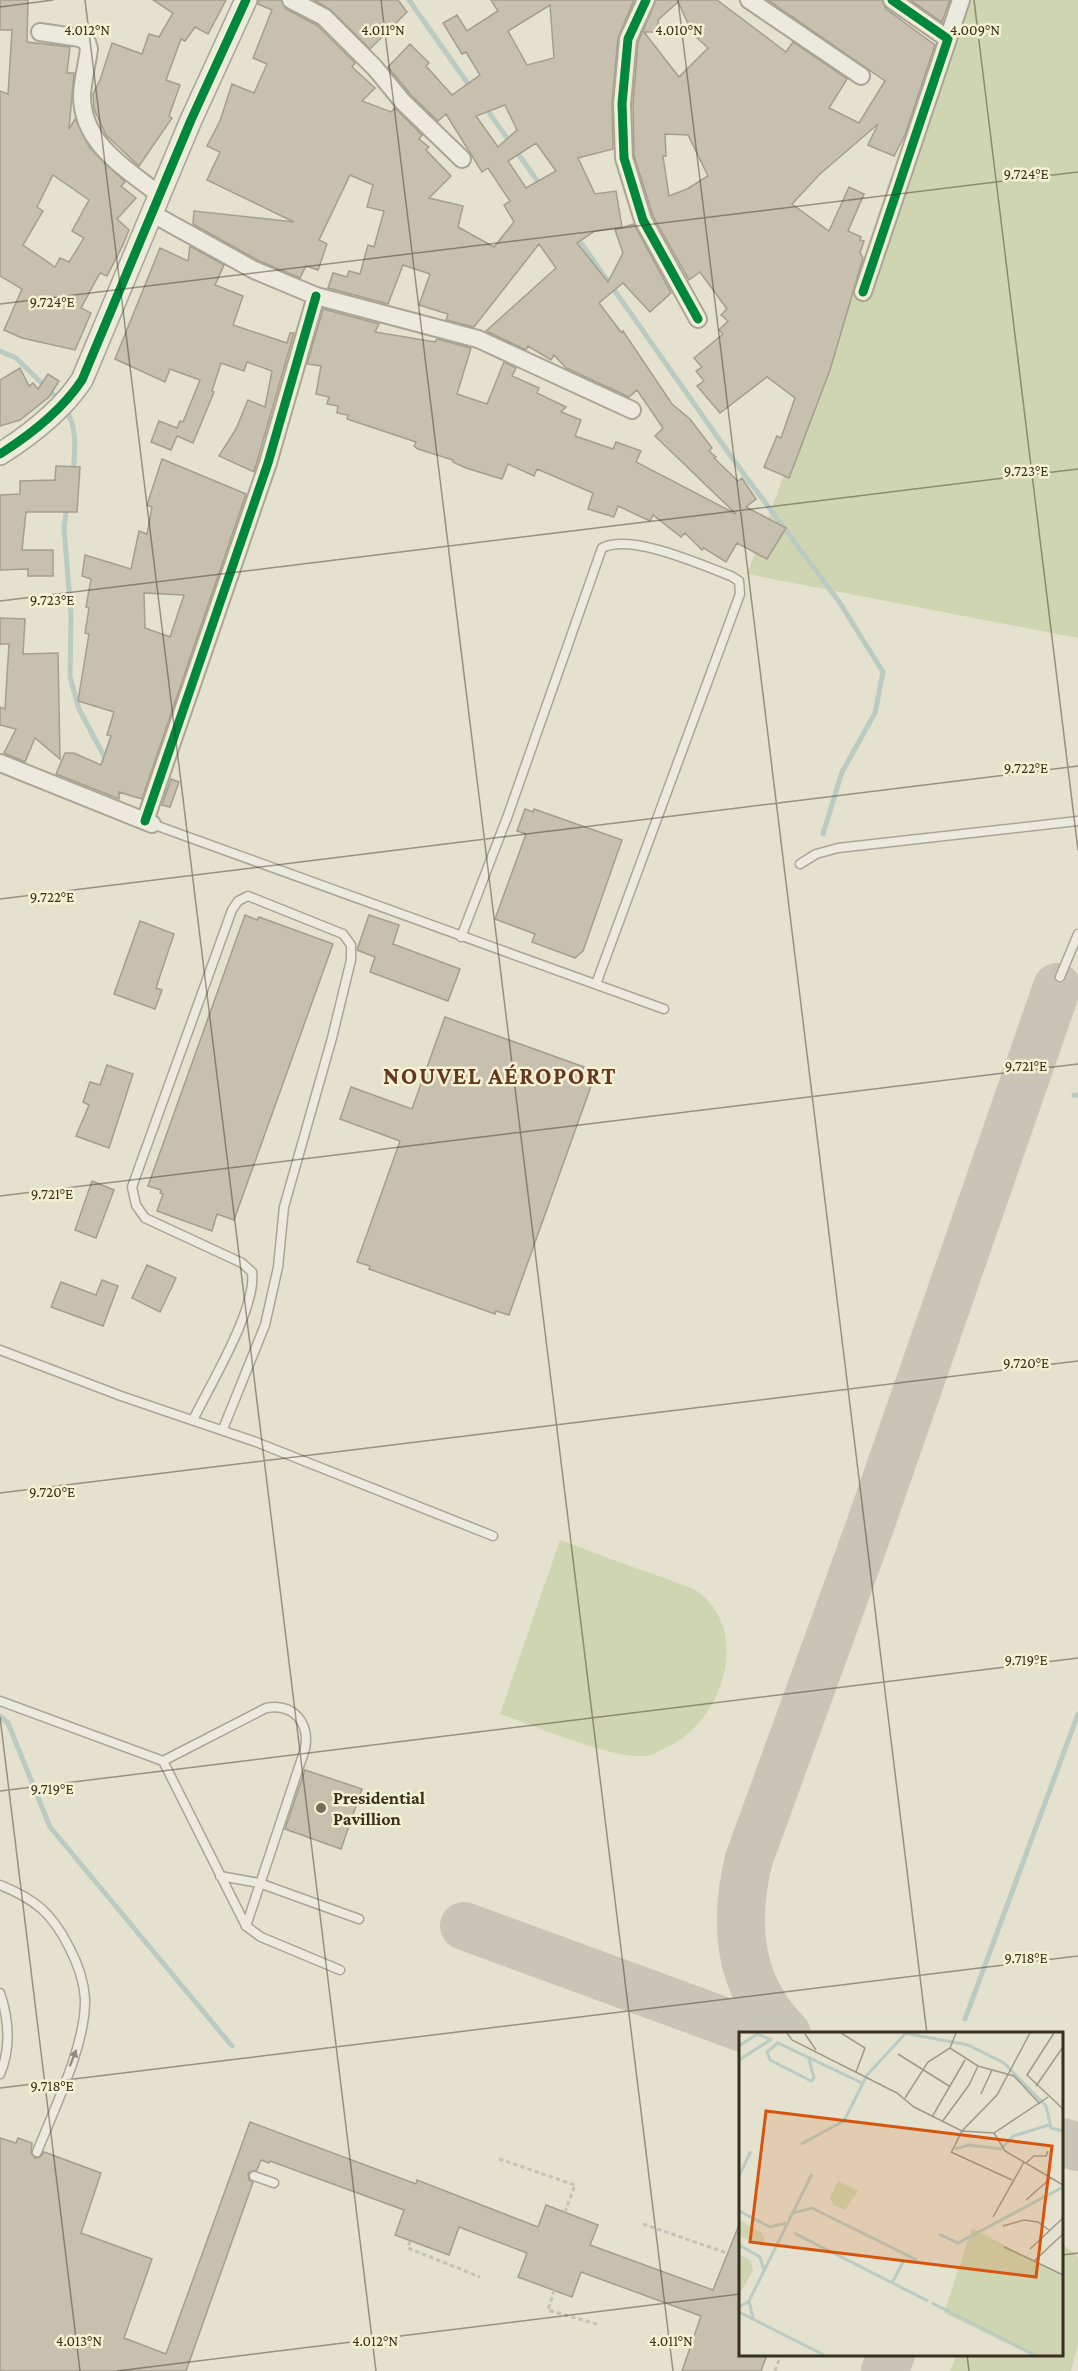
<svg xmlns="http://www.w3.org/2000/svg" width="1078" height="2371" viewBox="0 0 1078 2371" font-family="'Crimson Pro',serif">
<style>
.green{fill:#cfd5b0}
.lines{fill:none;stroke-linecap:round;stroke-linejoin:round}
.stream{stroke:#b9cbc2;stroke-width:5}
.taxiway{stroke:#c8c5b6;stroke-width:48}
.building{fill:#c8c0af;stroke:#a59d8d;stroke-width:1.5;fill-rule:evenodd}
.service-casing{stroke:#aaa596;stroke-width:11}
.minor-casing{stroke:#aaa596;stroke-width:20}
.tertiary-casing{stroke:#aaa596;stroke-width:24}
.path{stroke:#c5c2b6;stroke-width:3;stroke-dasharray:4.5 3;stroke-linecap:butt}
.service{stroke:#eceadf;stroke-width:8}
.minor{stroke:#eceadf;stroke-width:16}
.tertiary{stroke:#eceadf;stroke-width:21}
.cycleway-casing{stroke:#f5f1d3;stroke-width:13}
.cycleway{stroke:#00873e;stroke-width:9}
.oneway{fill:#928c7e}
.ticks{fill:none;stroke:#392f1e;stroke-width:1.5;stroke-opacity:0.45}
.poi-dot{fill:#756d5c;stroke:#f5f1d3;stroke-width:2}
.labels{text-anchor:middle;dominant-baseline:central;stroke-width:5;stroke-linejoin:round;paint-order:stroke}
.poi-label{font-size:18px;font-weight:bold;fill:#392f1e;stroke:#f5f1d3;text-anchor:start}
.district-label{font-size:24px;font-weight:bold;letter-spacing:1.5px;fill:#65371e;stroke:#f5f1d3}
.inset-river{fill:none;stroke:#b9cbc2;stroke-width:3}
.inset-road{fill:none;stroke:#a09a88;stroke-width:1.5}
.view{fill:#d6550e;fill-opacity:0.15;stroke:#d6550e;stroke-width:3}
.inset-edge{fill:none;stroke:#392f1e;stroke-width:3}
.ticks-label{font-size:15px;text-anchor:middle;fill:#392f1e;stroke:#f5f1d3;stroke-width:5;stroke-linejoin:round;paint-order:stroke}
</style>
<rect width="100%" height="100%" fill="#e4e1ce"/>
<g class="green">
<path d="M962,0H1078V638L747,574Z"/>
<path d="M560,1540C595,1553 629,1566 664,1578C675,1583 692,1586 701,1594C752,1636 720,1725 665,1748C659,1751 651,1756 644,1756C607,1758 537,1726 500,1714Z"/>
<path d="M1062,2244L1076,2254L1078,2259V2345L1071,2371H950L956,2355L1062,2354Z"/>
</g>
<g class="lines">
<g class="stream">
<path d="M409,0L471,88"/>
<path d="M485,107L541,186"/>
<path d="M577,237L735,462L840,603L883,672L875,713L842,772L823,834"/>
<path d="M0,351L16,358L60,401"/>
<path d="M65,409C78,426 75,453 73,473"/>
<path d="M67,505L64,528L71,615L70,677L79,709L106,760"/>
<path d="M1074,1095H1078"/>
<path d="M0,1716L8,1723L50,1827L232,2046"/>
<path d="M965,2019L1078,1714"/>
</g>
<g class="taxiway">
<path d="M464,1926L759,2034"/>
<path d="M787,2034C738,1985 733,1923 749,1859L870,1526L1057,987"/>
<path d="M1062,2142L1078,2147"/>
<path d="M885,2371L891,2354"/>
</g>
</g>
<g class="building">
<path d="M0,0H28L27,42L70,47L67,73H74L69,129L75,119L90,148L125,182L121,186L136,198L117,219L129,230L122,247L107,276L100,273L81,308L91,313L75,350L22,338L4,330L22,289L0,276V91L8,94L12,30H0ZM53,175L89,200L72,231L84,238L69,262L60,258L55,267L23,245L43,211L37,207Z"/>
<path d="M153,0H226L208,34L195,27L185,41L181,39L166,80L180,85L169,116L172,118L139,166L106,135L94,109L93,94L100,80L112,43L142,54L149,34L159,37L173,13Z"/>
<path d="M259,0H281L286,9L318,26L355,63L352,67L375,88L362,101L391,112L395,108L422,135L419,139L429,147L426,150L451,176L429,198L463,206L458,227L494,247L514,222L504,205L510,201L488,168L482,172L446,114L438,121L411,95L388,67L410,44L429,63L426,66L452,95L480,75L466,52L462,54L443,23L457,15L467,31L498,11L491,0H634L618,38L612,103L613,149L578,158L595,194L616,191L622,227L595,231L577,243L608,282L623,253L615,230L634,224L671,293L650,312L623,283L599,303L621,332L623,331L672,404L690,419L712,448L709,451L716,457L714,458L738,481L742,478L756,499L746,507L786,528L767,559L737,543L726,562L704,548L702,550L685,533L681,537L653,515L650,521L618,506L614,517L588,509L593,493L537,469L534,476L508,464L502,479L466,468L453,462V460L418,449L414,446L416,442L347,419L348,415L337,413L338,406L327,404L329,397L316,394L321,366L307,364L323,309L379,324L375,332L435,342L437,339L471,348L457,394L487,404L504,362L516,368L512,376L539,388L537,393L566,407L561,412L581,420L575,436L613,449L616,442L641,451L636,462L736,514L655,436L663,428L637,390L629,397L566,368L554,355L551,360L528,346L526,350L486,331L556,268L539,244L474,327L446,320L448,314L419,305L430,274L403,265L388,304L328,288L333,273L347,277L349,271L360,274L368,245L374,247L384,211L367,207L373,185L350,175L319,240L327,244L318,270L306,266L300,278L259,261L193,224L194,211L294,222L207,180L220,152L207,146L220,121L232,84L254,93L267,64L253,58L272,10L258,4ZM550,5L554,58L527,65L508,31ZM505,105L517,130L498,147L476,116ZM536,143L556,171L526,188L508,161Z"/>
<path d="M314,0H398L407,12L370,49L331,10Z"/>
<path d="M656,0H717L786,52L793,42L847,79L829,108L859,123L885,81L768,0H882L886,9L935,45L905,135L894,156L868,145L878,124L820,174L792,204L829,231L849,187L864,194L848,231L861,237L860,240L864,241L860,253L863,258L830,370L789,478L764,467L777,436L781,438L795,398L767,377L720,413L697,386L704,381L696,371L702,367L694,358L723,334L719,330L728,321L721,315L727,309L700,272L689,280L653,216L634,156L633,104L638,42ZM678,2L693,34L708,48L679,77L644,32H659L658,20ZM665,134L688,135L708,176L687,189L669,196L663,156H666Z"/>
<path d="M910,0H950L942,22Z"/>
<path d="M190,246L224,265L215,285L243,296L233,325L287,343L290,333H294L254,472L219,456L236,429L248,400L265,407L272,371L247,362L244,371L221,363L212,391L214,392L193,443L177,436L171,450L151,442L159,421L177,428L180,421L183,422L200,380L170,369L165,382L115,359L160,248L188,261Z"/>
<path d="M20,368L29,386L33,383L38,389L48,374L59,381L49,397L20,420L0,426V380Z"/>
<path d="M162,459L246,494L142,799L119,792V799L56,774L65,753H74L101,765L111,736L107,735L114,712L78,701L89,634L85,633L89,608L86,607L91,579L82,576L85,555L131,569L139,531L147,534L152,507L147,505ZM144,593L184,595L170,637L145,628Z"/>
<path d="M56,466L80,467L77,512H26L22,550H53V576H28V569L0,570V495L20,494V481L55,480Z"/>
<path d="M0,618L25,619L23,654L58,653L60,759L35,738L25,762L4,753L16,729L0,725V707L5,709L9,644H0Z"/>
<path d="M171,779L179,782L170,807L162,805Z"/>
<path d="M525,809L533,812L534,809L622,840L583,951L575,958L532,942L535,934L495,919L526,834L517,831Z"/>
<path d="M245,915L257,920L259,917L333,944L234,1220L217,1214L212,1231L157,1211L163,1194L160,1193L161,1190L148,1186Z"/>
<path d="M369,915L399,925L393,944L460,969L448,1001L370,972L375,957L357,950Z"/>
<path d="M140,921L174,934L156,988L162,990L155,1009L114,994Z"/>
<path d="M445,1017L584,1067L582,1071L595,1075L509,1315L496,1311L495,1314L369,1269L370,1266L357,1262L400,1141L340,1119L351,1087L412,1109Z"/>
<path d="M107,1065L133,1074L109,1148L76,1136L89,1105L83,1102L90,1082L100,1085Z"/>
<path d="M92,1181L114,1190L96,1238L75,1230Z"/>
<path d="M147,1265L176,1278L160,1312L132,1298Z"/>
<path d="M102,1280L118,1286L103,1326L51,1307L61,1282L96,1295Z"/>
<path d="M305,1770L362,1789L341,1849L285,1829Z"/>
<path d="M250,2122L416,2184L417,2180L538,2227L546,2205L598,2225L590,2245L713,2290L741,2220V2355H767L761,2371H682L701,2316L581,2272L572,2297L518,2277L527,2253L459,2227L449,2255L395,2235L404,2210L270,2161L269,2163L261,2160L257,2170L248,2173L249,2180L253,2182L186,2371H0V2138L16,2143L18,2138L32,2143L31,2153L35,2158L40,2157L44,2152L101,2173L81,2233L152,2259L124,2338L166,2354Z"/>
</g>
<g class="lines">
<g class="service-casing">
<g id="service">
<path d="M152,824L664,1009"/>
<path d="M800,864L816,854L838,848L1078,821"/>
<path d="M461,937L508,815L602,548C632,533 701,565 731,576L739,581L740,594L596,984"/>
<path d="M1060,977L1078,934"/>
<path d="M0,1350L121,1396L256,1442L493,1536"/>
<path d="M193,1420C210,1385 257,1308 252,1272L242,1263L145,1218L136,1205L132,1187L232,910L238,901L248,896L343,934L351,945V960L332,1038L284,1207L278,1267L265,1325L223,1429"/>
<path d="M0,1701L163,1761L246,1926L261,1937L340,1970"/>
<path d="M163,1761L266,1708C293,1703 310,1722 305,1749L246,1926"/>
<path d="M220,1876L259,1883L359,1919"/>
<path d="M0,1885C35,1899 52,1913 69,1947C77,1962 84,1982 85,1999C86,2045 54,2109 37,2152"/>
<path d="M0,1993C9,2019 11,2049 0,2074"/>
<path d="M254,2176L274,2183"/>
</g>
</g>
<g class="minor-casing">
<g id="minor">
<path d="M291,0L324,17L375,68L403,102L462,159"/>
<path d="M646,0L628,39L622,104L624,158L643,220L698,319"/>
<path d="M749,0L861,76"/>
<path d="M40,32L80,38L87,42L89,49C87,64 83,79 82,94C81,144 127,169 161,196"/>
<path d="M948,39L961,0"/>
<path d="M153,214L254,270L316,296L478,339L632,410"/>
<path d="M863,292L948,39L892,0"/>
<path d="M0,763L152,824"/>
<path d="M145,821L268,463L316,296"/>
</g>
</g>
<g class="tertiary-casing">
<path id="tertiary" d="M0,454C30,435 62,410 82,380L191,120L246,0"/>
</g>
<g class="path">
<path d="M499,2159L575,2185L565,2212"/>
<path d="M643,2224L727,2253"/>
<path d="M410,2241L408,2248L480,2277"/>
<path d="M554,2290L548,2310L600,2325"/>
<path d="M775,2371L781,2354"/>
</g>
<use href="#service" class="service"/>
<use href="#minor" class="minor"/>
<use href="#tertiary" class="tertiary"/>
<g class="cycleway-casing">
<g id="cycleway">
<path d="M646,0L628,39L622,104L624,158L643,220L698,319"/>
<path d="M863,292L948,39L892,0"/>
<path d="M0,454C30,435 62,410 82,380L191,120L246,0"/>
<path d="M145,821L268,463L316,296"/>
</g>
</g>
<use href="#cycleway" class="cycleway"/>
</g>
<defs><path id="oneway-solid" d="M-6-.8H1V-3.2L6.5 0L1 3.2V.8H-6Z" transform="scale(1.5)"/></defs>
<use class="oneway" href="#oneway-solid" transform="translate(73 2058) rotate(-69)"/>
<path class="ticks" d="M85,0L376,2371M381,0L673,2371M678,0L927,2034M974,0L1078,850M0,7L53,0M0,304L1078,172M0,601L1078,469M0,899L1078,766M0,1196L1078,1064M0,1493L1078,1361M0,1717L80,2371M0,1791L1078,1658M0,2088L1078,1956M1062,2255L1078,2253M967,2354L969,2371M117,2371L740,2294"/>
<circle class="poi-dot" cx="321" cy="1808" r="6"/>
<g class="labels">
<g class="poi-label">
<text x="333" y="1798">Presidential<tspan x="333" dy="21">Pavillion</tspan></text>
</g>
<g class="district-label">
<text x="500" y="1075">NOUVEL AÉROPORT</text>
</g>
</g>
<g transform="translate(739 2032)">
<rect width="324" height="324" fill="#e4e1ce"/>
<path d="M99,149L119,159L106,178L94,173L91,166ZM0,188L23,201L26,209L17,211L0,204ZM233,196L324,244V323H292L205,281ZM0,222L12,229L14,239L0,262Z" fill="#cfd5b0"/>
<path class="inset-river" d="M165,1L229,13L265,31L307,74L312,96L324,99M0,14L18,2L33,8M70,27L75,46L72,49L31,28L28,20L39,11L123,51M0,28L31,8M62,112L105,89L128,43L166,2M216,117L230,113L262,117L274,104L310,93M0,144L12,119M0,179L31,195L47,191M54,181L73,176L178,228M55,201L189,269M200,202L219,211L324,155M0,213L21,225L25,238M153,251L165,228M10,269L14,287M193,271L296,323M0,275L10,269L73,142M0,280L85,323"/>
<path class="inset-road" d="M48,1L53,8L158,61L175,75L223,99L255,101L309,65M102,1L126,16L117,40M315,1L288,43L324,77M66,2L77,18M211,16L239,34L275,44L301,72M159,22L210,54M297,54L324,15M242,62L253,38M166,66L189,30L211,16L217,1M193,85L226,28M203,90L230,53L239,34M255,101L266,119L324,153M212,120L273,148M212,121L223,99L258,63L291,1M287,131L295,124H307L309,119M287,168L312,146M254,185L285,130M264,194L285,188L299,190L310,198M265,215L295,229L324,202M291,217L324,186M295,229L324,243"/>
<path class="view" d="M27,79L313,114L297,245L11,210Z"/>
<rect width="324" height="324" class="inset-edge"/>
</g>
<g class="ticks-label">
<text x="87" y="35">4.012°N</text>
<text x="383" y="35">4.011°N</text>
<text x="679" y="35">4.010°N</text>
<text x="975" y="35">4.009°N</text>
<text x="1026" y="179">9.724°E</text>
<text x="52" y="307">9.724°E</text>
<text x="1026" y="476">9.723°E</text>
<text x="52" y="605">9.723°E</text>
<text x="1026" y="773">9.722°E</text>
<text x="52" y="902">9.722°E</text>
<text x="1026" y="1071">9.721°E</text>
<text x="52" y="1199">9.721°E</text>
<text x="1026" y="1368">9.720°E</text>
<text x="52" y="1497">9.720°E</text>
<text x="1026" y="1665">9.719°E</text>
<text x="52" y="1794">9.719°E</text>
<text x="1026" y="1963">9.718°E</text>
<text x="52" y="2091">9.718°E</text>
<text x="79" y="2346">4.013°N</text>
<text x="375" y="2346">4.012°N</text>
<text x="671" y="2346">4.011°N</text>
</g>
</svg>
